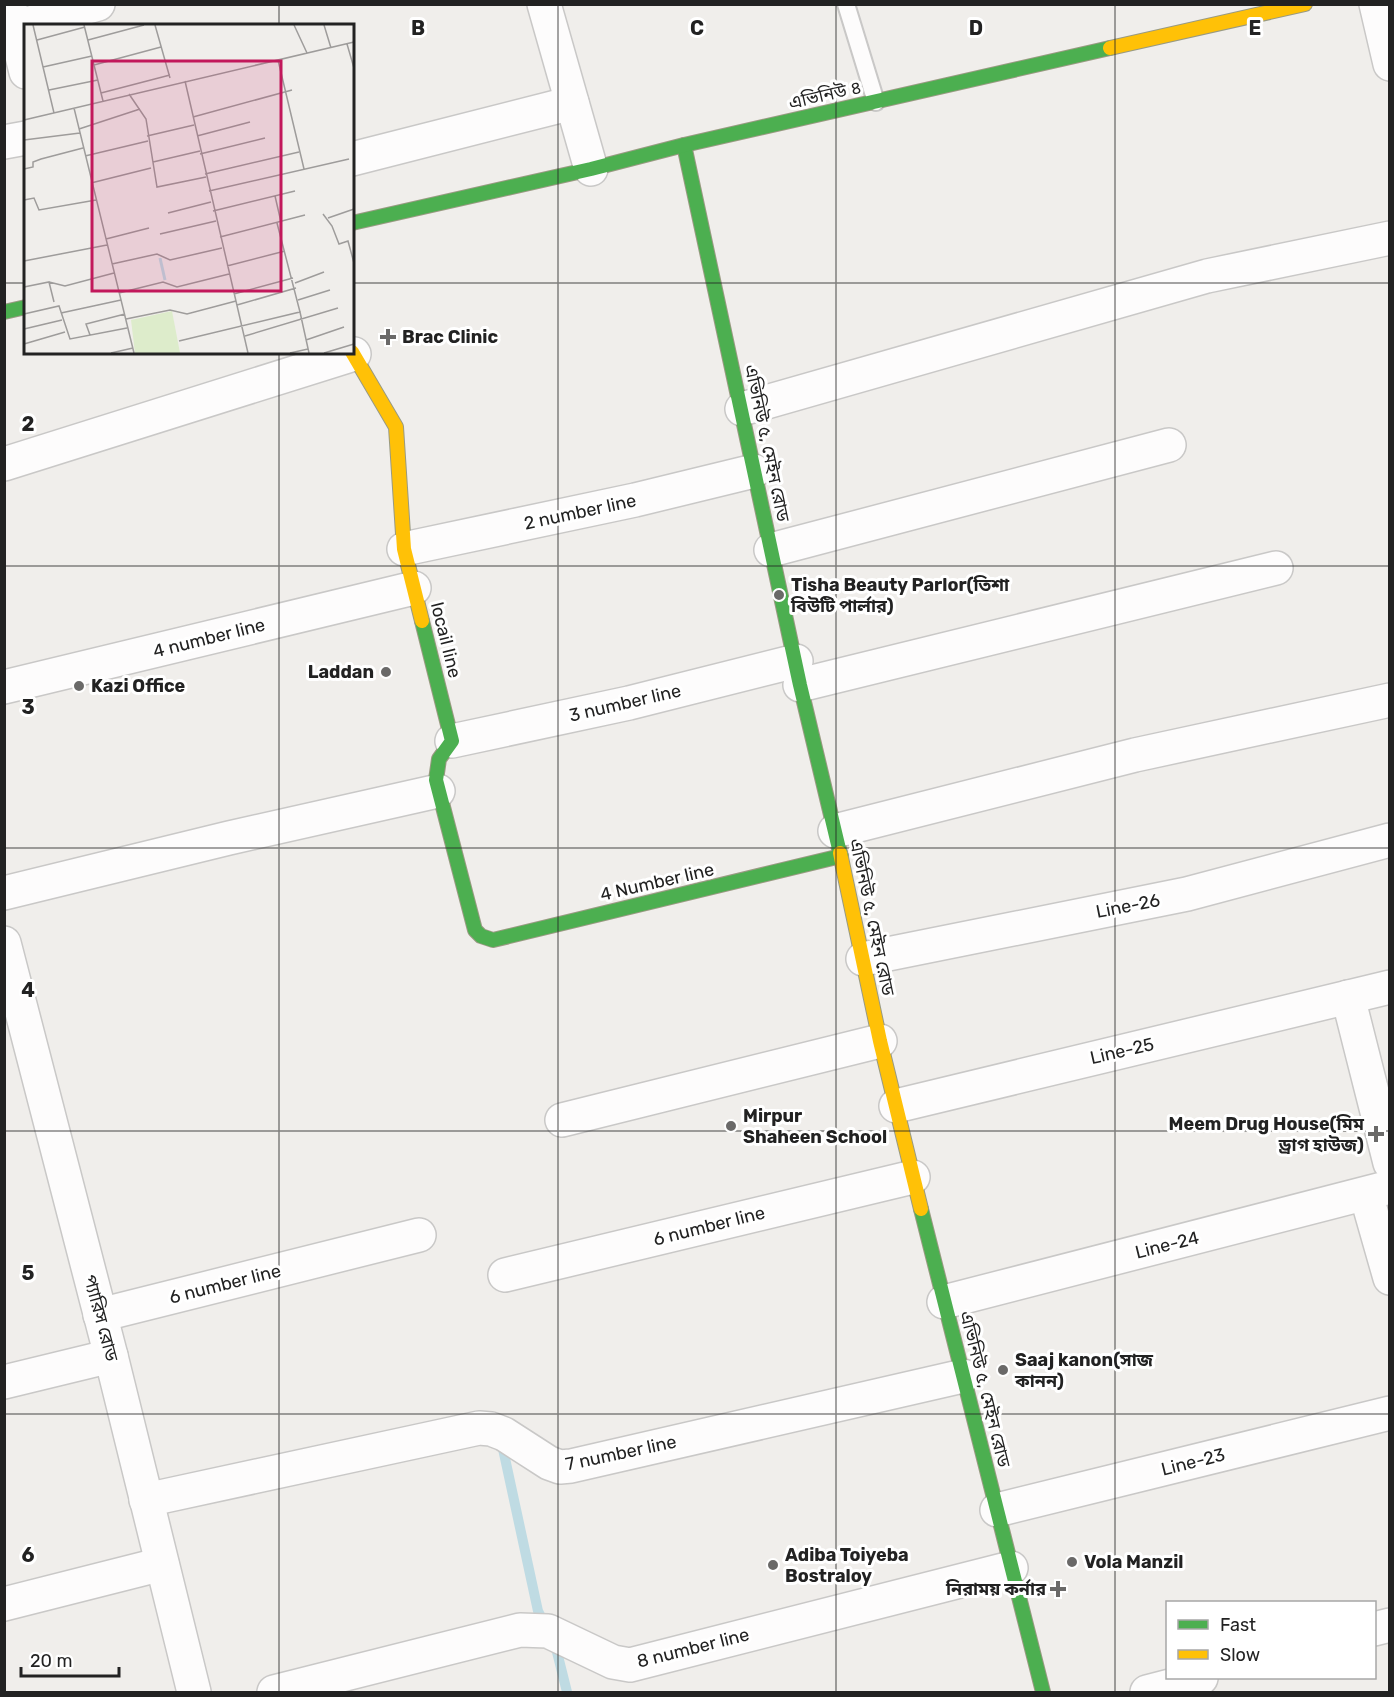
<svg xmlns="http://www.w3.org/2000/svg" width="1394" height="1697" viewBox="0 0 1394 1697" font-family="Rubik,'Noto Sans Bengali',sans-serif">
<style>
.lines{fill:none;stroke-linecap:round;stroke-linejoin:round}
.stream{stroke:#bfdbe3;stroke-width:10}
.lane-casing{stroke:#c9c8c7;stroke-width:20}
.street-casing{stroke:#c9c8c7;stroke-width:36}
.fast-casing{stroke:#999a82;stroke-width:16}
.slow-casing{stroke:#999a82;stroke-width:16}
.lane{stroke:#fdfcfc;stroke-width:16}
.street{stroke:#fdfcfc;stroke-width:33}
.fast{stroke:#4caf50;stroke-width:14}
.slow{stroke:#ffc107;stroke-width:14}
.grid{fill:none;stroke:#222;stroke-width:1.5;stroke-opacity:0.55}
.poi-dot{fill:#6a6968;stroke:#fff;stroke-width:2}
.labels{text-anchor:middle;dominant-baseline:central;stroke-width:6;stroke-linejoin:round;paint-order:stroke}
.street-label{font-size:18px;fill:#222;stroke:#fff}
.poi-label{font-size:18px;font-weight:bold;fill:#222;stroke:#fff;text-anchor:start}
.inset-river{fill:none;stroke:#bfdbe3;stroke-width:3}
.inset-road{fill:none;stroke:#9e9c9b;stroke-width:1.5}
.view{fill:#c2185b;fill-opacity:0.15;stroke:#c2185b;stroke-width:3}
.inset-edge{fill:none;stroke:#222;stroke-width:3}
.grid-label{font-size:20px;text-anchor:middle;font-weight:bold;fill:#222;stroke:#fff;stroke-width:6;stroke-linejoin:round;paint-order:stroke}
</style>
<rect width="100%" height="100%" fill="#f0eeeb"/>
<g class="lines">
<g class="stream">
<path d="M503,1449L538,1611L546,1627"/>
<path d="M553,1641L557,1652L567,1692"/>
</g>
<g class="lane-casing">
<path id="lane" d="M846,4L876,102"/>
</g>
<g class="street-casing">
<g id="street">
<path d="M9,4L26,72"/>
<path d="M544,4L591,169"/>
<path d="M1376,4L1390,64"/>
<path d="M16,27L98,4"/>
<path d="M4,142L26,138"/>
<path d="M352,159L572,103"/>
<path d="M742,409L1207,276L1390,238"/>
<path d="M4,464L354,354"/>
<path d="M404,549L635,500L754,471"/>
<path d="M771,550L1169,445"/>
<path d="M800,685L1276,568"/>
<path d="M4,687L414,588"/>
<path d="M452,741L629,703L796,661"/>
<path d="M835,831L1135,755L1390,700"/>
<path d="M4,893L229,838L438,791"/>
<path d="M4,943L111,1356L194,1692"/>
<path d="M863,959L1187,894L1390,840"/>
<path d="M1348,997L1390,1163"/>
<path d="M896,1106L1390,987"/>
<path d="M562,1120L880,1041"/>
<path d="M1366,1194L1390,1278"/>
<path d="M505,1275L913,1177"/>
<path d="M944,1302L1390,1187"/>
<path d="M100,1315L419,1235"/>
<path d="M4,1382L111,1356"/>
<path d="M146,1500L479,1428L491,1429L504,1434L549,1463L560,1467L571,1466L963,1376"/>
<path d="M997,1510L1390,1413"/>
<path d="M4,1604L162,1564"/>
<path d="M1374,1629L1390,1625"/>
<path d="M274,1692L520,1630L548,1631L613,1662L630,1665L1011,1568"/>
<path d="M1147,1692L1201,1678"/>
</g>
</g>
<g class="fast-casing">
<g id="fast">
<path d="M684,145L800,685L840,853"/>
<path d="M352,223L591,169L684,145L1110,48"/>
<path d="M4,312L26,307"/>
<path d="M422,621L452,741L439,759L436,780L475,930L481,936L493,940L841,856"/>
<path d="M921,1209L1043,1692"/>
</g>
</g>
<g class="slow-casing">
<g id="slow">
<path d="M1110,48L1305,4"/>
<path d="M352,352L396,427L404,549L422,621"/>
<path d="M840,853L880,1041L921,1209"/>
</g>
</g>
<use href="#lane" class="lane"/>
<use href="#street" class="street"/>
<use href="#fast" class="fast"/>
<use href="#slow" class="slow"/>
</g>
<path class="grid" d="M279,4V26M558,4V1692M836,4V1692M1115,4V1692M4,283H26M352,283H1390M279,352V1692M4,566H1390M4,848H1390M4,1131H1390M4,1414H1390"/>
<g class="poi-dot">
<path d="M385 328h6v6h6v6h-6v6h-6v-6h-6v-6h6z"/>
<circle cx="779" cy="595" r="6"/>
<circle cx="386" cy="672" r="6"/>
<circle cx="79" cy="686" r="6"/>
<circle cx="731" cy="1126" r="6"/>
<path d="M1373 1125h6v6h6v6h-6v6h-6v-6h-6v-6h6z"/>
<circle cx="1003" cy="1370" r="6"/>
<circle cx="1072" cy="1562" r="6"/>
<circle cx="773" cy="1565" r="6"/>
<path d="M1055 1580h6v6h6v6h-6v6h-6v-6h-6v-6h6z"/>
</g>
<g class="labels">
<g class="street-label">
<text transform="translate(825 95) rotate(-13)">এভিনিউ ৪</text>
<text transform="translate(767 443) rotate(78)">এভিনিউ ৫, মেইন রোড</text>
<text transform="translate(580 512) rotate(-12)">2 number line</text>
<text transform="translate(209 638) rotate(-14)">4 number line</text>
<text transform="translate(446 640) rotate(76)">locail line</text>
<text transform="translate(625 703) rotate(-13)">3 number line</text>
<text transform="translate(657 882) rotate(-13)">4 Number line</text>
<text transform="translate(1128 906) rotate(-11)">Line-26</text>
<text transform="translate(872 917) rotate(78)">এভিনিউ ৫, মেইন রোড</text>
<text transform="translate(1122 1051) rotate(-13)">Line-25</text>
<text transform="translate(709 1226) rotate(-14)">6 number line</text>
<text transform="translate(1167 1245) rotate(-14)">Line-24</text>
<text transform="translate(225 1284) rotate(-14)">6 number line</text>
<text transform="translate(101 1318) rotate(75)">প্যারিস রোড</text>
<text transform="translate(985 1389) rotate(76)">এভিনিউ ৫, মেইন রোড</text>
<text transform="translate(621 1453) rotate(-12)">7 number line</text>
<text transform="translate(1193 1462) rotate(-14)">Line-23</text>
<text transform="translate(693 1648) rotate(-14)">8 number line</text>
</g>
<g class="poi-label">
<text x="402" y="337">Brac Clinic</text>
<text x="791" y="585">Tisha Beauty Parlor(তিশা<tspan x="791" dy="21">বিউটি পার্লার)</tspan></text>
<text x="374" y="672" text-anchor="end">Laddan</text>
<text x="91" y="686">Kazi Office</text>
<text x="743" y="1116">Mirpur<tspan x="743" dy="21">Shaheen School</tspan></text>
<text x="1364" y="1124" text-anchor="end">Meem Drug House(মিম<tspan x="1364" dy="21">ড্রাগ হাউজ)</tspan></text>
<text x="1015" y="1360">Saaj kanon(সাজ<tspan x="1015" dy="21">কানন)</tspan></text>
<text x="785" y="1555">Adiba Toiyeba<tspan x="785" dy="21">Bostraloy</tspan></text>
<text x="1084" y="1562">Vola Manzil</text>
<text x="1046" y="1589" text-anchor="end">নিরাময় কর্নার</text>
</g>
</g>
<g transform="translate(24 24)">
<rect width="330" height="330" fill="#f0eeeb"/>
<path d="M148,287L156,329H111L107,296Z" fill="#ddeccb"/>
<path class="inset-river" d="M136,234L141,256"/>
<path class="inset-road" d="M9,1L30,89M60,1L79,77M131,1L146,54M270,1L283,29M300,1L307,24M13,16L61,3M64,16L120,1M323,20L330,44M254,36L280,145M70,41L137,23M19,43L68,32M161,57L224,329M25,66L74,56M77,69L146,51M105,70L122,95L133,163L182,153M50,84L110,329M169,93L268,66M0,96L330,18M55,105L116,85M123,112L170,101M173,112L226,98M0,116L56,109M176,130L241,114M61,132L124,117M129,138L176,127M0,145L9,143V138L17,135L59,124M181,150L275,128M67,159L127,144M185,167L325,135M251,172L257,198M0,176L10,174L15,186L72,176M189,187L271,167M144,189L187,178M299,190L308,202L315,220L324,217L330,239M304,194L330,185M253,199L276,288M136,210L192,197M196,213L281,191M82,215L125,204M0,237L83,221M88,240L133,230L146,236L198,224M203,242L261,227M25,258L41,262L90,249M271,259L300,248M0,263L25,258L30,278M95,269L139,258L153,263L205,250M210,270L269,254M274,276L306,266M213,281L272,264M37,289L97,276M0,290L35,282L46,315L103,304M102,295L146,286L163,290L212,277M0,305L38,296M66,311L62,300L101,290M221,312L314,284M282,316L320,303M155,317L276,288L285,329M0,320L41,308M87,329L109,324M266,329L284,325M300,329L330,320"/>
<path class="view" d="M68,37H257V267H68Z"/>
<rect width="330" height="330" class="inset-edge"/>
</g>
<g class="grid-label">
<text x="418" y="35">B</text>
<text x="697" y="35">C</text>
<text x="976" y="35">D</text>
<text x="1255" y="35">E</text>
<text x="28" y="431">2</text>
<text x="28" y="714">3</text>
<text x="28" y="997">4</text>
<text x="28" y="1280">5</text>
<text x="28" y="1562">6</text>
</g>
<rect width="1394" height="1697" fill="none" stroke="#222222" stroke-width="12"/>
<rect x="1166" y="1601" width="210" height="78" fill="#ffffff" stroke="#a7a7a7" stroke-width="1.5"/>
<rect x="1178" y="1620" width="30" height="9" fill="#4caf50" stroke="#a7a7a7" stroke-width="1.5"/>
<text x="1220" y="1631" font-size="18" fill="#222222">Fast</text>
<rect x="1178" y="1650" width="30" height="9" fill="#ffc107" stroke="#a7a7a7" stroke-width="1.5"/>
<text x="1220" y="1661" font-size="18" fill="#222222">Slow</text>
<path d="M21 1667v9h98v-9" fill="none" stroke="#222222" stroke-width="3"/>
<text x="30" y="1667" font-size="18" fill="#222222" stroke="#ffffff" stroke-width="4.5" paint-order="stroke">20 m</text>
</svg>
